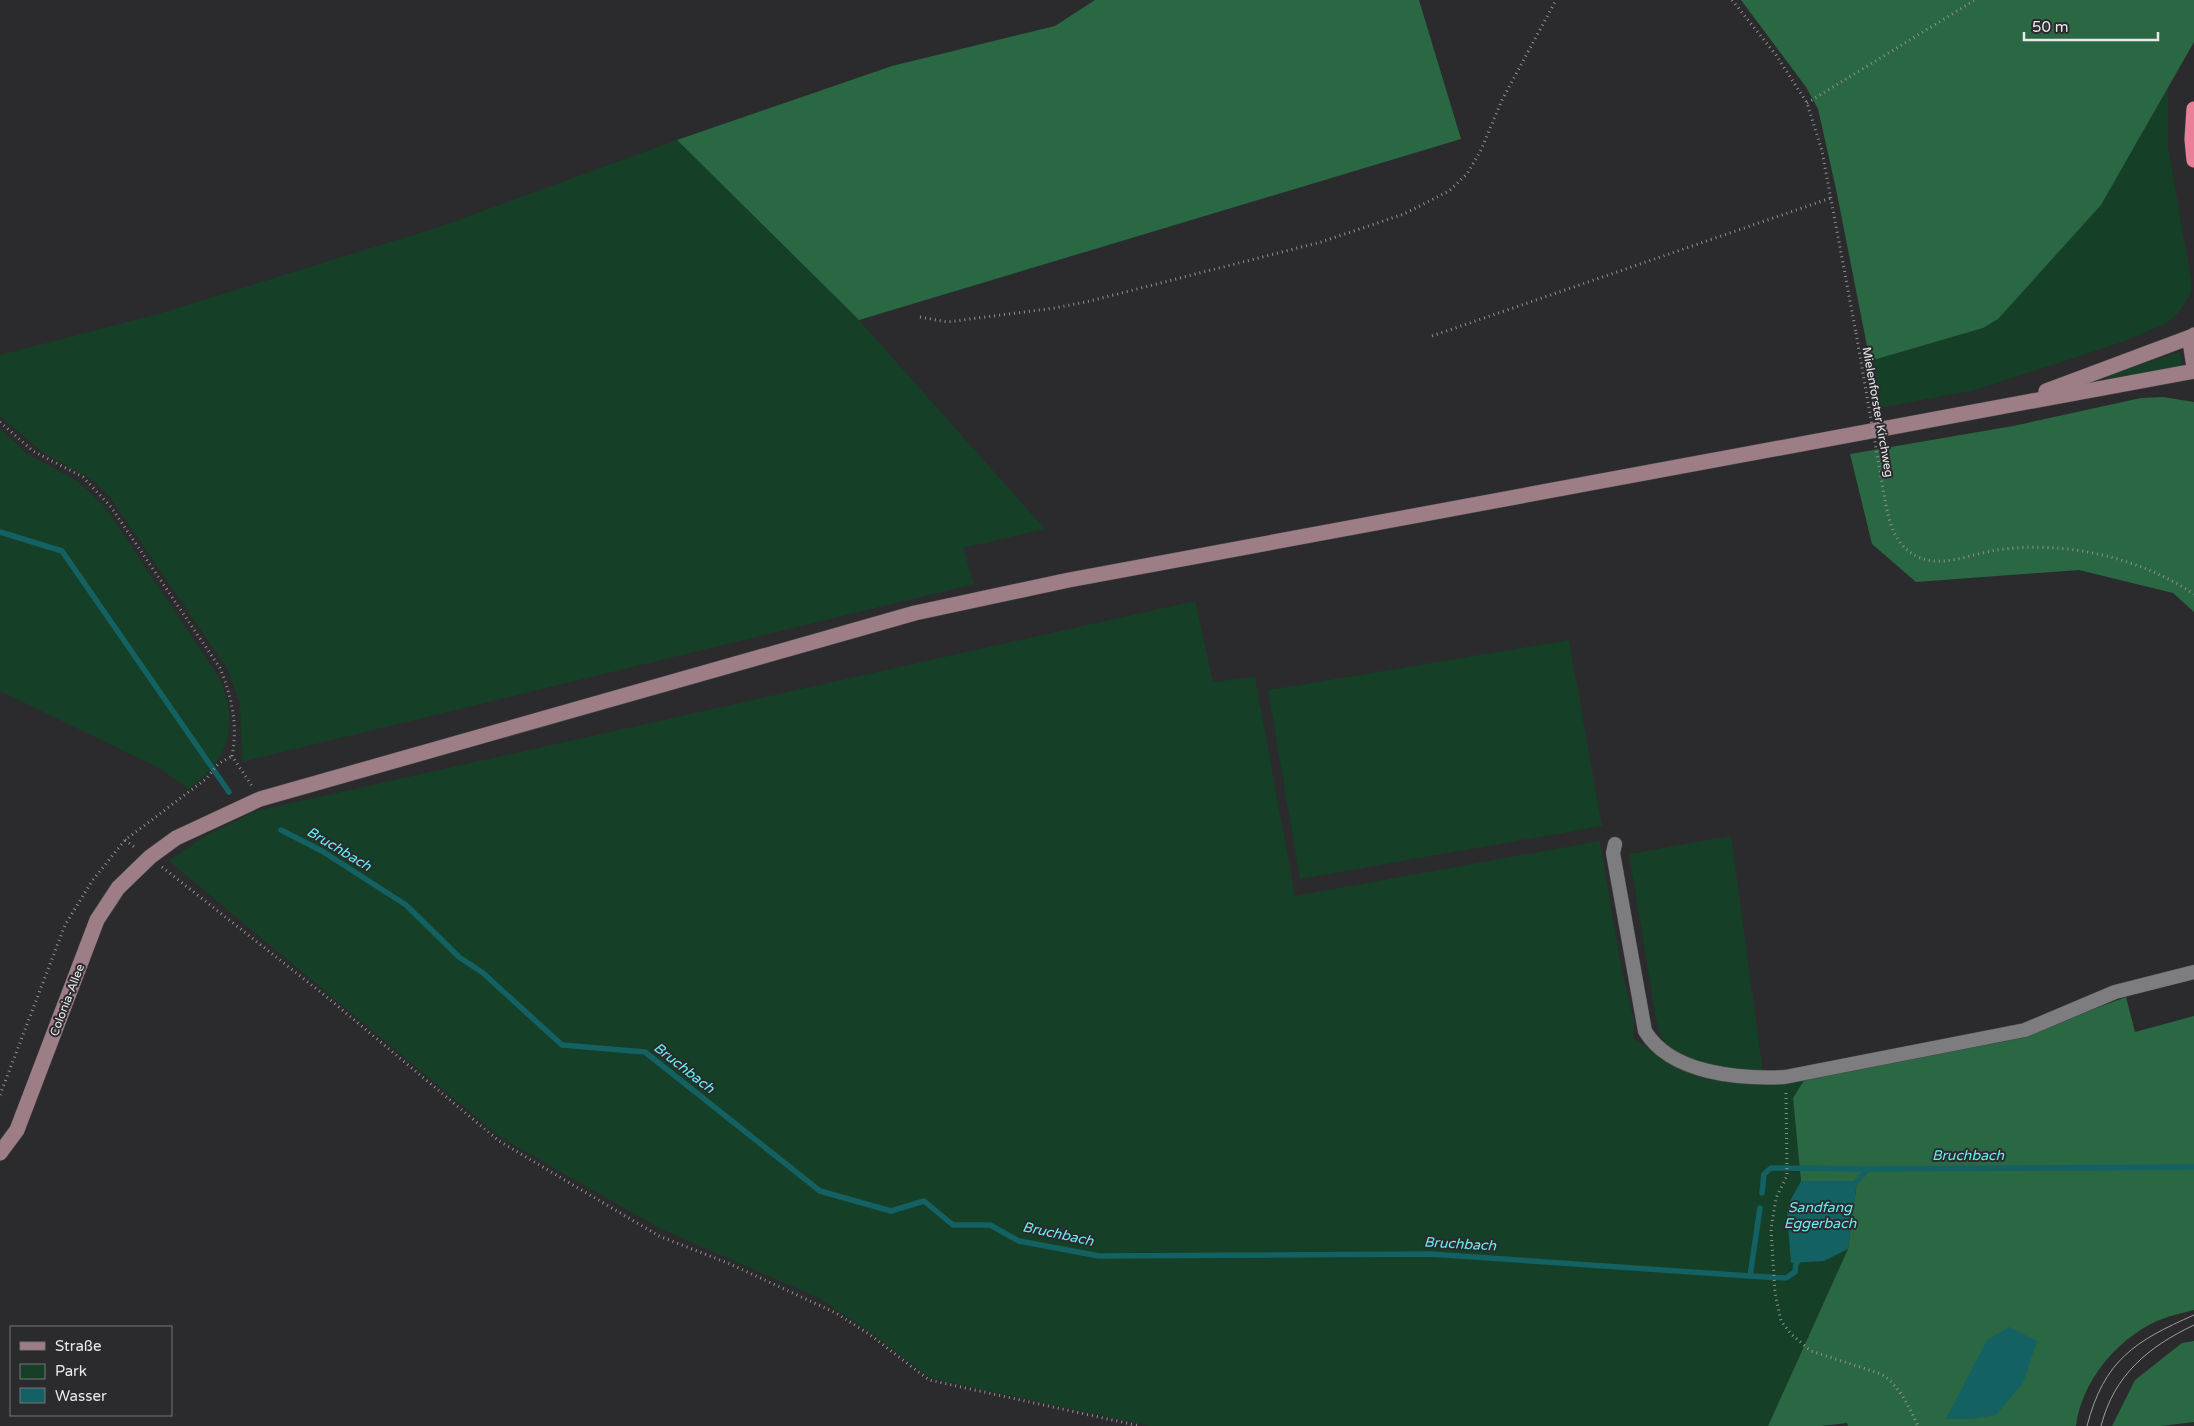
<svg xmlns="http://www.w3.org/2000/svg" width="2194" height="1426" viewBox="0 0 2194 1426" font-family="'Varela Round',sans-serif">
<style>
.green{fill:#163f27}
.forest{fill:#2a6743}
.water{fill:#146163}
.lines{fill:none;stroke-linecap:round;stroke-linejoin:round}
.stream{stroke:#146163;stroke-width:5.5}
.street-casing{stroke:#474649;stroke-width:15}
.secondary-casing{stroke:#474649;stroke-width:16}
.highway-casing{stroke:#474649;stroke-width:16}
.path{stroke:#909092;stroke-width:3;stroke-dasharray:1 4;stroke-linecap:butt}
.street{stroke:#7d7c7f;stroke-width:14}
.secondary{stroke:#9d7d86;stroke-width:15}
.highway{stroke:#e97f98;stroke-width:15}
.tram{stroke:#9d9d9f;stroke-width:1}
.path-bridge{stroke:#909092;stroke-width:3;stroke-dasharray:1 4;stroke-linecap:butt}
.labels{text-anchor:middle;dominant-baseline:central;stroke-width:4;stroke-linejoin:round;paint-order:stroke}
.street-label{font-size:12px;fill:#e8e8ea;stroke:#2b2b2e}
.water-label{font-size:14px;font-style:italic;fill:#66eef2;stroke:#2b2b2e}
</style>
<rect width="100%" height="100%" fill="#2b2b2e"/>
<g class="green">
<path d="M2168,88V147L2192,285L2189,297L2178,313L2167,323L2125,341L1975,390L1880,408L1870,361L1983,328L2101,205Z"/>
<path d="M677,140L859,320L1045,529L963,548L974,584L242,762L240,703L227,668L109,496L94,481L41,451L0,416V355L158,314L439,227Z"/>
<path d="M2180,352L2182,367L2106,379L2107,375Z"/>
<path d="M0,429L29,455L76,480L105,507L220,679C239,729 230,756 189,789L159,768L0,691Z"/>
<path d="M1195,601L1213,682L1255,677L1295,896L1600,841L1622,971L1634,1021L1633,1038L1667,1061L1684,1067L1806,1077L1793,1098L1801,1181L1790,1201L1791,1262L1824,1261L1848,1249L1768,1426H1150L930,1378L873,1334L817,1297L661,1229L500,1137L169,861L205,836L256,811Z"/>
<path d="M1569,640L1602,826L1300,879L1268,690Z"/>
<path d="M1731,836L1763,1072C1729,1068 1673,1067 1658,1030L1629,854Z"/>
</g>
<g class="forest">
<path d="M1095,0H1419L1461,139L859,320L677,140L892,66L1055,26Z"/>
<path d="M1741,0H2194V42L2101,205L1998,319L1983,328L1870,361L1836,189L1818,109L1806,87Z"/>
<path d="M2163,397L2194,402V612L2173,593L2079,570L1916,582L1872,544L1850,454L2013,426L2141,398Z"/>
<path d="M2126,997L2135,1032L2194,1016V1310C2182,1313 2169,1316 2157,1321C2116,1340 2082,1381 2076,1426H1848L1847,1423L1821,1426H1768L1848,1249L1857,1181H1801L1793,1098L1806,1077L2007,1041Z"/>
<path d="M2194,1341V1422L2161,1426H2112L2135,1380L2182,1343Z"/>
</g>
<g class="water">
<path d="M1801,1181H1857L1848,1249L1824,1261L1791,1263L1787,1212L1790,1201Z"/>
<path d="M2009,1327L2037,1341L2023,1383L1996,1415L1969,1419H1946L1987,1340Z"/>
</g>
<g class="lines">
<g class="stream">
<path d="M0,532L62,551L229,792"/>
<path d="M281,830L322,851L406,905L459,957L483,973L562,1045L645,1052L820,1191L891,1211L924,1201L953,1225H990L1019,1241L1099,1256L1430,1254L1750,1276L1760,1208"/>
<path d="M1853,1186L1868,1169"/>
<path d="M1762,1193L1764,1174L1771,1168L1868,1169L2194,1167"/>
<path d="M1750,1276L1786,1278L1795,1272L1796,1264L1800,1258"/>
</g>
<g class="street-casing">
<path id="street" d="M1615,844L1613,853L1645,1031C1671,1074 1739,1079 1785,1077L2025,1030L2115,992L2194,972"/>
</g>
<g class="secondary-casing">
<g id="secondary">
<path d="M2194,335L2191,348L2194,367"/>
<path d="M2046,391L2193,336"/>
<path d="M0,1153L17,1130L97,920L118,888L150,857L176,838L260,799L915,613L1069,580L2194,371"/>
</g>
</g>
<g class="highway-casing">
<path id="highway" d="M2194,109L2192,139L2194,160"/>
</g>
<g class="path">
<path d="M1732,0L1776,55L1807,103L1822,151L1856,333"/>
<path d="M1807,103L1975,0"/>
<path d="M920,317L947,322L1055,308L1090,301L1321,242L1404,214L1449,191L1467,174L1481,150L1502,100L1556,0"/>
<path d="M1432,336L1831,198"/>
<path d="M0,422L33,451L83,477L111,507L220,668C232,697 238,725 232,756L252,786"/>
<path d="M1885,500C1889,523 1895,546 1918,557C1943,568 1971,554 1997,550C2062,540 2139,557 2194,594"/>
<path d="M125,840L137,849"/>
<path d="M162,867L328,998L499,1141L659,1236L730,1264L836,1313L869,1334L929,1380L1140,1426"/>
<path d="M1786,1093L1787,1176L1776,1198L1771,1229L1775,1293L1781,1321L1791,1334L1811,1351L1881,1374C1900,1386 1909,1407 1918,1426"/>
<path d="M0,1095L65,925L92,881L125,840L206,779L218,764L232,756"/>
</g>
<use href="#street" class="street"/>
<use href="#secondary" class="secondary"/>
<use href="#highway" class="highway"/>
<g class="tram">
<path d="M2087,1426C2104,1360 2135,1341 2194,1315"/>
<path d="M2101,1426C2114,1375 2148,1347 2194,1325"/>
</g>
<path class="path-bridge" d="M1856,333L1885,500"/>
</g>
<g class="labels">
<g class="street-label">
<text transform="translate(1878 412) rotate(80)">Mielenforster Kirchweg</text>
<text transform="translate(67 1000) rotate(-69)">Colonia-Allee</text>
</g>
<g class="water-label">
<text transform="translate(339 849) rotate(31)">Bruchbach</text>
<text transform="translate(684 1068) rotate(38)">Bruchbach</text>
<text x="1968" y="1155">Bruchbach</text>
<text x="1820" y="1207">Sandfang<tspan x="1820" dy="16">Eggerbach</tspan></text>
<text transform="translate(1058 1234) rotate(12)">Bruchbach</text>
<text transform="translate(1460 1244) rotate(3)">Bruchbach</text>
</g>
</g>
<rect x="10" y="1326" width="162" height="90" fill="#2b2b2e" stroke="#777779"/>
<rect x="20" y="1342" width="25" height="8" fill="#9d7d86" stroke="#777779"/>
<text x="55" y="1351" font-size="15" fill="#e8e8ea">Straße</text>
<rect x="20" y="1364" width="25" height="15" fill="#163f27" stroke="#777779"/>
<text x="55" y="1376" font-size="15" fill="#e8e8ea">Park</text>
<rect x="20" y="1388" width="25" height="15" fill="#146163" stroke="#777779"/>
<text x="55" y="1401" font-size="15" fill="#e8e8ea">Wasser</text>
<path d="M2024 32v8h134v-8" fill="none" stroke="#e8e8ea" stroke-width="2.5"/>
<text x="2032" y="32" font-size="15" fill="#e8e8ea" stroke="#2b2b2e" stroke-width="4" paint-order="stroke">50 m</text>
</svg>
